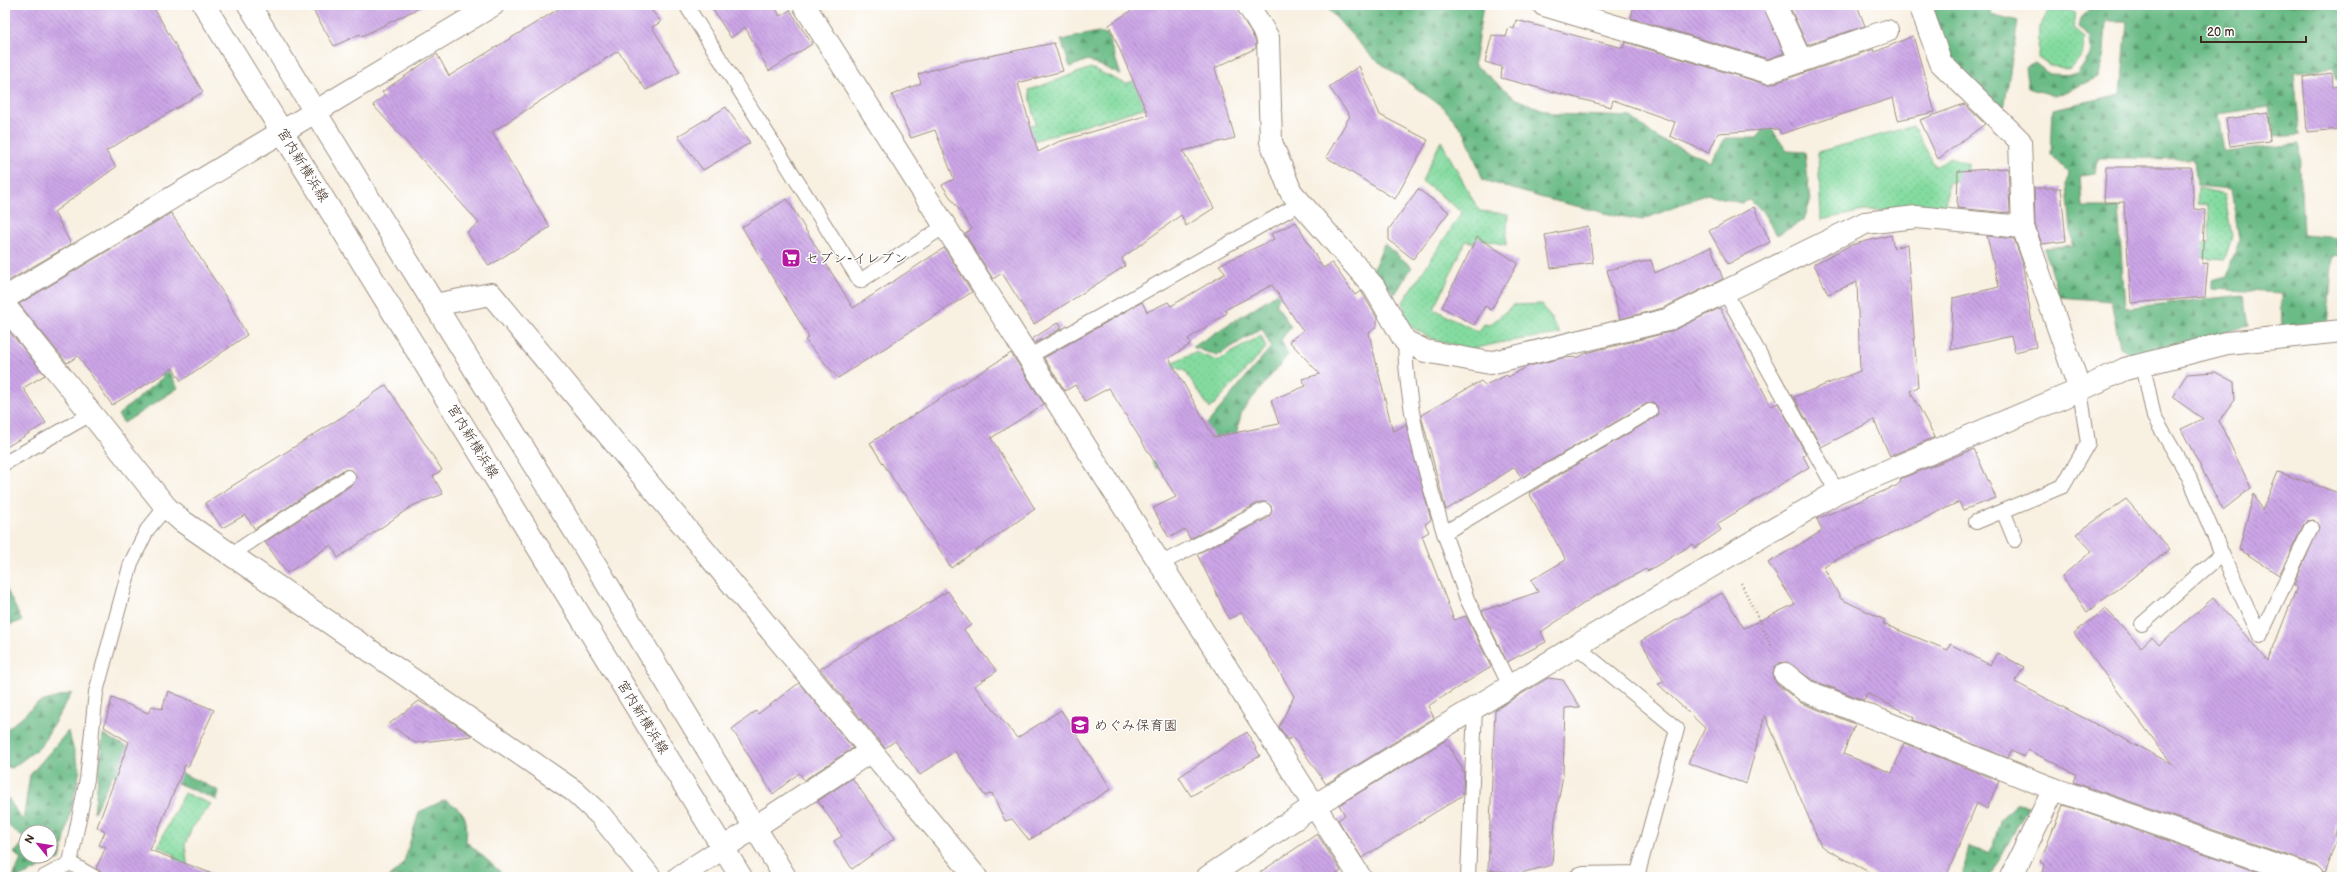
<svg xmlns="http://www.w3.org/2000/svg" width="2347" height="882" viewBox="0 0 2347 882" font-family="'Balsamiq Sans','Klee One',sans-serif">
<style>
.grass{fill:url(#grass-dots);stroke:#60825f}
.forest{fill:url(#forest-firs);stroke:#537252;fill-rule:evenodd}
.building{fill:url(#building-back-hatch);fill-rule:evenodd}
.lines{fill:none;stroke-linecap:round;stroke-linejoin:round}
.lane-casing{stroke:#9a8d80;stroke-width:16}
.street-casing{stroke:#9a8d80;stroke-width:24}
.secondary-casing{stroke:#9a8d80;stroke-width:24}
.path{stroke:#9a8d80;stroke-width:2.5;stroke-dasharray:1 3;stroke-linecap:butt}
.lane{stroke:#fff;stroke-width:14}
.street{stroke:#fff;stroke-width:22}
.secondary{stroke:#fff;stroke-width:22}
.labels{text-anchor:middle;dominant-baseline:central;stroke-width:3;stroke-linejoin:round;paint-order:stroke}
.street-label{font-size:14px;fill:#3b2a1e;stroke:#fff}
.poi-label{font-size:14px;fill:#3b2a1e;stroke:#fff;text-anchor:start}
</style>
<defs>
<pattern id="grass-dots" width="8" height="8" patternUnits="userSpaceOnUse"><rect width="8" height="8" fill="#84dba0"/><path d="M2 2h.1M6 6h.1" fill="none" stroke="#73bc89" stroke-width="1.8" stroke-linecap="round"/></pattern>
<pattern id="forest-firs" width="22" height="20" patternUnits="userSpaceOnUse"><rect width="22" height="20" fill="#6bbb86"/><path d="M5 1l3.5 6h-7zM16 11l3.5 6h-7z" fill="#59986d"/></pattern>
<pattern id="building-back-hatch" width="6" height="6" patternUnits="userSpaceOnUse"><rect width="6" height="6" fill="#cca6e7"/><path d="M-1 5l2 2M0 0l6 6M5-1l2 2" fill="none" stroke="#a787bb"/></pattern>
</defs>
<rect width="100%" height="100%" fill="#fff"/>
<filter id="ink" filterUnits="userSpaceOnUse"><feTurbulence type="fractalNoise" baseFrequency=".025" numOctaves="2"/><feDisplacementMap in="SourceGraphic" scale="8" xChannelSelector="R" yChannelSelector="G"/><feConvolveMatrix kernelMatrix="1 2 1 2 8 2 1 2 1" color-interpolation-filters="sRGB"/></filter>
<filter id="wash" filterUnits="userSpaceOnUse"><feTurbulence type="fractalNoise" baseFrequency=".012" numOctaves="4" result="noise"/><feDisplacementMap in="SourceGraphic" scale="16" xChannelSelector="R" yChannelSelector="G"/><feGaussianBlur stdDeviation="0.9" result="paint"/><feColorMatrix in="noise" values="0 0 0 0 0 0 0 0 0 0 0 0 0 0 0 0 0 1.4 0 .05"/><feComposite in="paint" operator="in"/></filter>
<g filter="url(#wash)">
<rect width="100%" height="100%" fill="#f8f0e1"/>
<g class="grass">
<path d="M2050,10L2075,11L2073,28L2085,38L2082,55L2071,69L2050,66L2038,58L2039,27Z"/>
<path d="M1091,68L1126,84L1149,75L1167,101L1003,150L1007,129L1036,124L1029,90Z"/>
<path d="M1913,126L1935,166L1951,157L1968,164L1967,179L1948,183L1946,210L1864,211L1821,220L1818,152Z"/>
<path d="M1441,141L1479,211L1508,214L1506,245L1482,239L1476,243L1466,241L1434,309L1478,332L1484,324L1490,325L1513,305L1542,304L1560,334L1503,342L1468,350L1430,338L1407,324L1403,302L1462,212L1422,181Z"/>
<path d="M2198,188L2224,194L2232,236L2225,259L2197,257L2195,244L2210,242L2208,205L2197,204Z"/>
<path d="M1261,335L1266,348L1210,409L1185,371L1167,365L1195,352L1218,361Z"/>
<path d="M184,793L211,804L192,828L185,844L188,872L174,874L175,855L158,846Z"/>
</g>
<g class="forest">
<path d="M1332,5H1483L1474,64L1516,99L1554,114L1631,117L1659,139L1710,161L1725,138H1757L1768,124L1787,151L1805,152L1810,202L1804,220L1777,235L1762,211L1750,200L1741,203L1707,194L1642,220L1609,214L1543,198L1483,180L1465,133L1443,107L1372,57L1329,10Z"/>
<path d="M1933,5H1991V14L2018,21L2004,109L1942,52Z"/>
<path d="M2094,5H2342V80L2335,79L2334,68L2294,72L2300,135L2274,137L2269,107L2218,114L2224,152L2299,144L2303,235L2342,238V255L2333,256L2327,326L2282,329L2281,293L2212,289V280L2227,276L2239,240L2231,189L2197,186L2194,159L2098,158L2096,173L2080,175L2082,207H2118L2125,308L2243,295L2248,326L2138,357L2120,347L2111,301L2059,297L2044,249L2072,246L2067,185L2069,173L2051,154L2053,109L2121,94L2127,21H2106L2104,53L2098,77L2056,96L2028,88L2025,68L2035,63L2049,74L2077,75L2092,52L2091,37L2078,27L2080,19Z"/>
<path d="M1098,32L1107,34L1121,75L1088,60L1070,67L1061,40Z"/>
<path d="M1384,244L1412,267L1395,294L1372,272Z"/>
<path d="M1282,290L1276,304L1291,327L1281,340L1288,355L1242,411L1233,446L1211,439L1157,469L1152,463L1207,424L1271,347L1262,328L1217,356L1193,347Z"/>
<path d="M146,333L178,388L124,423L118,415L163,377L130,337Z"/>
<path d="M5,586L22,621L5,626Z"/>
<path d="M72,693L40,747L12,768L5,766V731L38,703Z"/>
<path d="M68,731L80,770L60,859L20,877H13L21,859L14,853L26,840L5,823V800L8,798L23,821L30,775ZM26,832H50V856H26Z"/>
<path d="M103,735L219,791L217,800L139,767L131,781L113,774L94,812Z"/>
<path d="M445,800C466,811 468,818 466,841L506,877H389L403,865L419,812Z"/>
<path d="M2017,804L2028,806L1990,877H1962L1969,847L1988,853L1993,845L2001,818Z"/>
</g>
<g id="blocks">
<g class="building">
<path d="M5,5H152L203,92L106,151L116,167L54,212L71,244L5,283Z"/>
<path d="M310,5H425L362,36L360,34L334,46Z"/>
<path d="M565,5H647L661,22L652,27L680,72L646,90L618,51L492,132L550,227L489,266L467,232L479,223L373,105L385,96L382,92L437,54L449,76Z"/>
<path d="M710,5H774L780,16L790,10L812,44L769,71L745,27L731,38Z"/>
<path d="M1140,5H1236L1256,42V48L1215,68L1235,138L1183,151L1214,208L1186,226L1181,215L1122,258L1125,266L1034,324L1002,273L993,279L965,234L972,229L942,185L954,179L935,130L911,138L892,95L921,83L918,74L964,61L1054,43L1063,71L1018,83L1038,152L1058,142L1148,115L1109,25Z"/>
<path d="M1634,5H1763L1784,53L1768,59L1631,18Z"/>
<path d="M1789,5H1857L1865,26L1807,45Z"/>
<path d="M1516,20L1623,48L1625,42L1765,84H1772L1874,49L1875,52L1913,36L1935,112L1898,120L1893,98L1781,134L1779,129L1718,133L1709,153L1670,136L1675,122L1613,100L1611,107L1501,78L1502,67L1485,62L1492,35L1506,37L1509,27L1514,29Z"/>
<path d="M1359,66L1380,115L1428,140L1395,199L1326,157L1350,116L1329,87Z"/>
<path d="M2332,73L2333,87L2342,86V129L2307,132L2303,77Z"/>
<path d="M1964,104L1985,124L1938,159L1920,120Z"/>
<path d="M726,107L750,143L703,170L678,136Z"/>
<path d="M2268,113L2270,141L2230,146L2226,119Z"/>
<path d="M2106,167H2191L2194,209L2205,210L2202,264L2208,263L2205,297L2131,303L2124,202L2104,203Z"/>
<path d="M2008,168L2010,213L1957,208L1958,171Z"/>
<path d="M2034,188H2061L2066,241L2042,244L2035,225Z"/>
<path d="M1418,189L1449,212L1413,259L1389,240V229Z"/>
<path d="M787,199L853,308L944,248L972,292L838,378L805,340L809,337L742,227Z"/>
<path d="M1754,207L1770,242L1728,264L1709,231Z"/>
<path d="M171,213L227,299L247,335L181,381L173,368L112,405L78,356L67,363L19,304Z"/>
<path d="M1296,222L1323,268L1332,263L1355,295L1361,291L1377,318V326L1369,333L1393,432L1406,424L1431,520L1425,524L1429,532L1422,536L1454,620L1466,616L1491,667L1428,706L1434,718L1326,784L1293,737L1288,740L1279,727L1294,696L1257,635L1241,613L1229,619L1197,554L1268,518L1272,511L1271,506L1265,502H1260L1190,539L1185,529L1169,538L1153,508L1176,497L1109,388L1085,401L1075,385L1065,391L1044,358L1142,302L1147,312L1168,302L1171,306L1226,273L1219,265L1274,239L1271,234ZM1272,285L1303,331L1289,341L1320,374L1302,379L1306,386L1271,400L1279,424L1214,437L1169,358L1191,344L1188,339L1227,313L1225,310Z"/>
<path d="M1588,226L1593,263L1551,268L1545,235Z"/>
<path d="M1891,235L1894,248L1907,244L1918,387L1910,391L1935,437L1890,456L1874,420L1821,447L1794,397L1860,371L1857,282L1828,294L1814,264L1851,245Z"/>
<path d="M1987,236L2014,239L2022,261L2036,347L2015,352L2011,336L1951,350L1953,298L1999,287Z"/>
<path d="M1477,237L1518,263L1491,310L1485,306L1474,325L1442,307Z"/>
<path d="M1711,247L1723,279L1663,308L1620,319L1607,270L1651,260L1655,273Z"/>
<path d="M1720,308L1771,406L1778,403L1806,454L1803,456L1809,467L1717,524L1721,530L1695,548L1693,544L1648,571L1646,569L1592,598L1541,632L1546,642L1507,662L1482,611L1538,592L1531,580L1566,560L1529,493L1654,418L1658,415L1657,407L1654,403L1646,404L1521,478L1515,467L1446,510L1421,415L1481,381L1485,385L1507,375L1508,377L1529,366L1562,358L1579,357L1586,353L1670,332Z"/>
<path d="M1059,322L1062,328L1035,343L1032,339Z"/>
<path d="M5,326L45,375L23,388L46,423L5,448Z"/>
<path d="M1011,353L1044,404L991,438L1035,509L951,568L904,492L902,493L870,443Z"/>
<path d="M2215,372L2234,382L2235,400L2219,421L2251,488L2223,510L2181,429L2203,419L2172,397L2187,374Z"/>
<path d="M386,385L442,470L433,476L443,494L412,506L338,558L331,545L287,573L265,542L353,484L356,477L352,470H343L255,529L245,515L222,528L205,503L361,405L360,403Z"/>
<path d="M1974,449L1996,498L1963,510L1959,502L1823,566L1841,599L1885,620L1883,624L1948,650L1950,644L1990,665L1997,653L2024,667L2015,682L2172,764L2074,633L2106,609L2141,647L2152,637L2159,645L2213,598L2268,661L2297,587L2294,585L2319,527L2314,520L2307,521L2304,524L2279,575L2239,549L2254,493L2262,511L2278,472L2342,494V799L2334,834L2338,835L2324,874L2316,865L2073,782L2076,774L2028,750L2024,757L2011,751L2008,758L1913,720L1914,717L1867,693L1864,700L1812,680L1787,662L1780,663L1775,666L1773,678L1777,684L1801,703L1855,724L1843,754L1892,773L1904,743L1999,781L1987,809L1977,803L1946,877H1878L1826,849L1820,844L1765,715L1746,784L1688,763L1705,728L1658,684L1664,682L1641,641L1722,593L1744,628L1795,604L1768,563L1822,531L1817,519L1896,486L1901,482L1900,479Z"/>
<path d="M2126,499L2170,549L2087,612L2062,576L2092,551L2076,534Z"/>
<path d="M948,591L971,625L964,630L997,671L974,686L1017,738L1061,710L1111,789L1029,840L1012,819L1005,821L992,793L985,796L955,751L920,775L895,741L885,748L820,669Z"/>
<path d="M1548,678L1563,680L1580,707L1565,708L1563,775L1555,820L1552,865L1517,874L1488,870L1495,710Z"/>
<path d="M799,683L853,748L804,780L799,773L773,794L732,729L756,711L758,714Z"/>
<path d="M168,691L214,710L188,767L185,765L150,850L213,874L212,877H102L101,872L96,868L106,847L99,845L105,832L97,827L129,742L104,727L112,698L148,713L152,706L162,709Z"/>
<path d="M419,701L443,716L472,736L415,743L389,724Z"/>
<path d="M1247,732L1260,756L1191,796L1179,777Z"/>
<path d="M1446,740L1464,772L1463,795L1362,858L1338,820L1345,815L1339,805Z"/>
<path d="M852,778L895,838L852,869L834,841L842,836L818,801Z"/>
<path d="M2063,805L2273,877H2042L2045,864L2040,862Z"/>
<path d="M1317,834L1341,871L1332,877H1253Z"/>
</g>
</g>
</g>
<g filter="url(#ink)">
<use href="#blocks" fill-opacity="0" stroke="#9a8d80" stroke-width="1"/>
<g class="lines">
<g class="lane-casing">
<g id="lane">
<path d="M686,5L860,281L945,226"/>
<path d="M1725,292L1837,492"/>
<path d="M1405,341C1406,410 1424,467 1444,533L1650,411"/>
<path d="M1028,357L1301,203"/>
<path d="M5,463L91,414"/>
<path d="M2003,511L2015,540"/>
<path d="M1976,522L2063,486L2088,443L2080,390"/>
<path d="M1444,533L1467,599L1510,686"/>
<path d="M232,554L348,477"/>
<path d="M2222,554L2260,636L2311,528"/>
<path d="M1160,564L1264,510"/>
<path d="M2142,624L2222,554L2189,477L2154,417L2143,365"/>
<path d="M1576,646L1677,729L1638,873L1580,874L1576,877"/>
<path d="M70,863L87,779L96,692L131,563L147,530L166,507"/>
<path d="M44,877L70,863L94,877"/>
<path d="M1468,877L1475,708"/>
</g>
</g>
<g class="street-casing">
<g id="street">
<path d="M804,5L1360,877"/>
<path d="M1248,5L1268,38L1271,142L1291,192L1374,287L1405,341L1425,351L1490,363L1667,320L1865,223L1916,217L2023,227"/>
<path d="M1544,5L1768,72L1887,31"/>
<path d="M1775,5L1801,61"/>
<path d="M1920,5L1941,63L2020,141L2023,227L2080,390"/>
<path d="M5,298L493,5"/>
<path d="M434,305L491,294L976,877"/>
<path d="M5,306L166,507L182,521L574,791L601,816L650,877"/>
<path d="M1785,674L1806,691L2054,789"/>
<path d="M679,877L871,751"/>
<path d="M1208,877L1314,806L1576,646L1837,492L2080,390L2125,369L2227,343L2342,331"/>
<path d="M2011,877L2054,789L2312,877"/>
</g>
</g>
<g class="secondary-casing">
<g id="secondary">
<path d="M204,5L741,877"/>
<path d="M249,5L581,541L785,877"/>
</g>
</g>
<path class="path" d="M1741,583L1772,647"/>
<use href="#lane" class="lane"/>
<use href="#street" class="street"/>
<use href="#secondary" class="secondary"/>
</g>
</g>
<defs>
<g id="supermarket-square" transform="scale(1)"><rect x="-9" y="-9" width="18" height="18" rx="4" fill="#b5179e" stroke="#fff"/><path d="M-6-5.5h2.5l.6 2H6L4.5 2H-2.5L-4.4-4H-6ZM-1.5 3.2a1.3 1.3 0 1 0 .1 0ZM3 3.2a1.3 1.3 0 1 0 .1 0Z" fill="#fff"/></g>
<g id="school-square" transform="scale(1)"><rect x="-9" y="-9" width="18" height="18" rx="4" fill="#b5179e" stroke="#fff"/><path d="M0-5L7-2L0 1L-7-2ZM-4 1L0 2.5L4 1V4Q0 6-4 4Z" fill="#fff"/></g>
</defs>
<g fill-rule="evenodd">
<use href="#supermarket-square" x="791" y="258"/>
<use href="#school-square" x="1080" y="725"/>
</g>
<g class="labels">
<g class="street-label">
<text transform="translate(303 165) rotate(58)">宮内新横浜線</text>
<text transform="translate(473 441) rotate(58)">宮内新横浜線</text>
<text transform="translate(643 717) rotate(58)">宮内新横浜線</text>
</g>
<g class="poi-label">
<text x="805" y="258">セブン-イレブン</text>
<text x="1094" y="725">めぐみ保育園</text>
</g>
</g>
<rect width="2347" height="882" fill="none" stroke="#fff" stroke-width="20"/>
<g transform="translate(38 844) rotate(300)"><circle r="19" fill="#ffffff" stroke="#b1aaa5"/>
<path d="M0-3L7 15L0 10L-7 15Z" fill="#b5179e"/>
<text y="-6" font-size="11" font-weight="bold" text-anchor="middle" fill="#3b2a1e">N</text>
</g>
<path d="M2201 36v6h105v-6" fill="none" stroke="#3b2a1e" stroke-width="2"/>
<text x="2207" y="36" font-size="12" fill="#3b2a1e" stroke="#ffffff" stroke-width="3" paint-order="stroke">20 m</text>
</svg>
